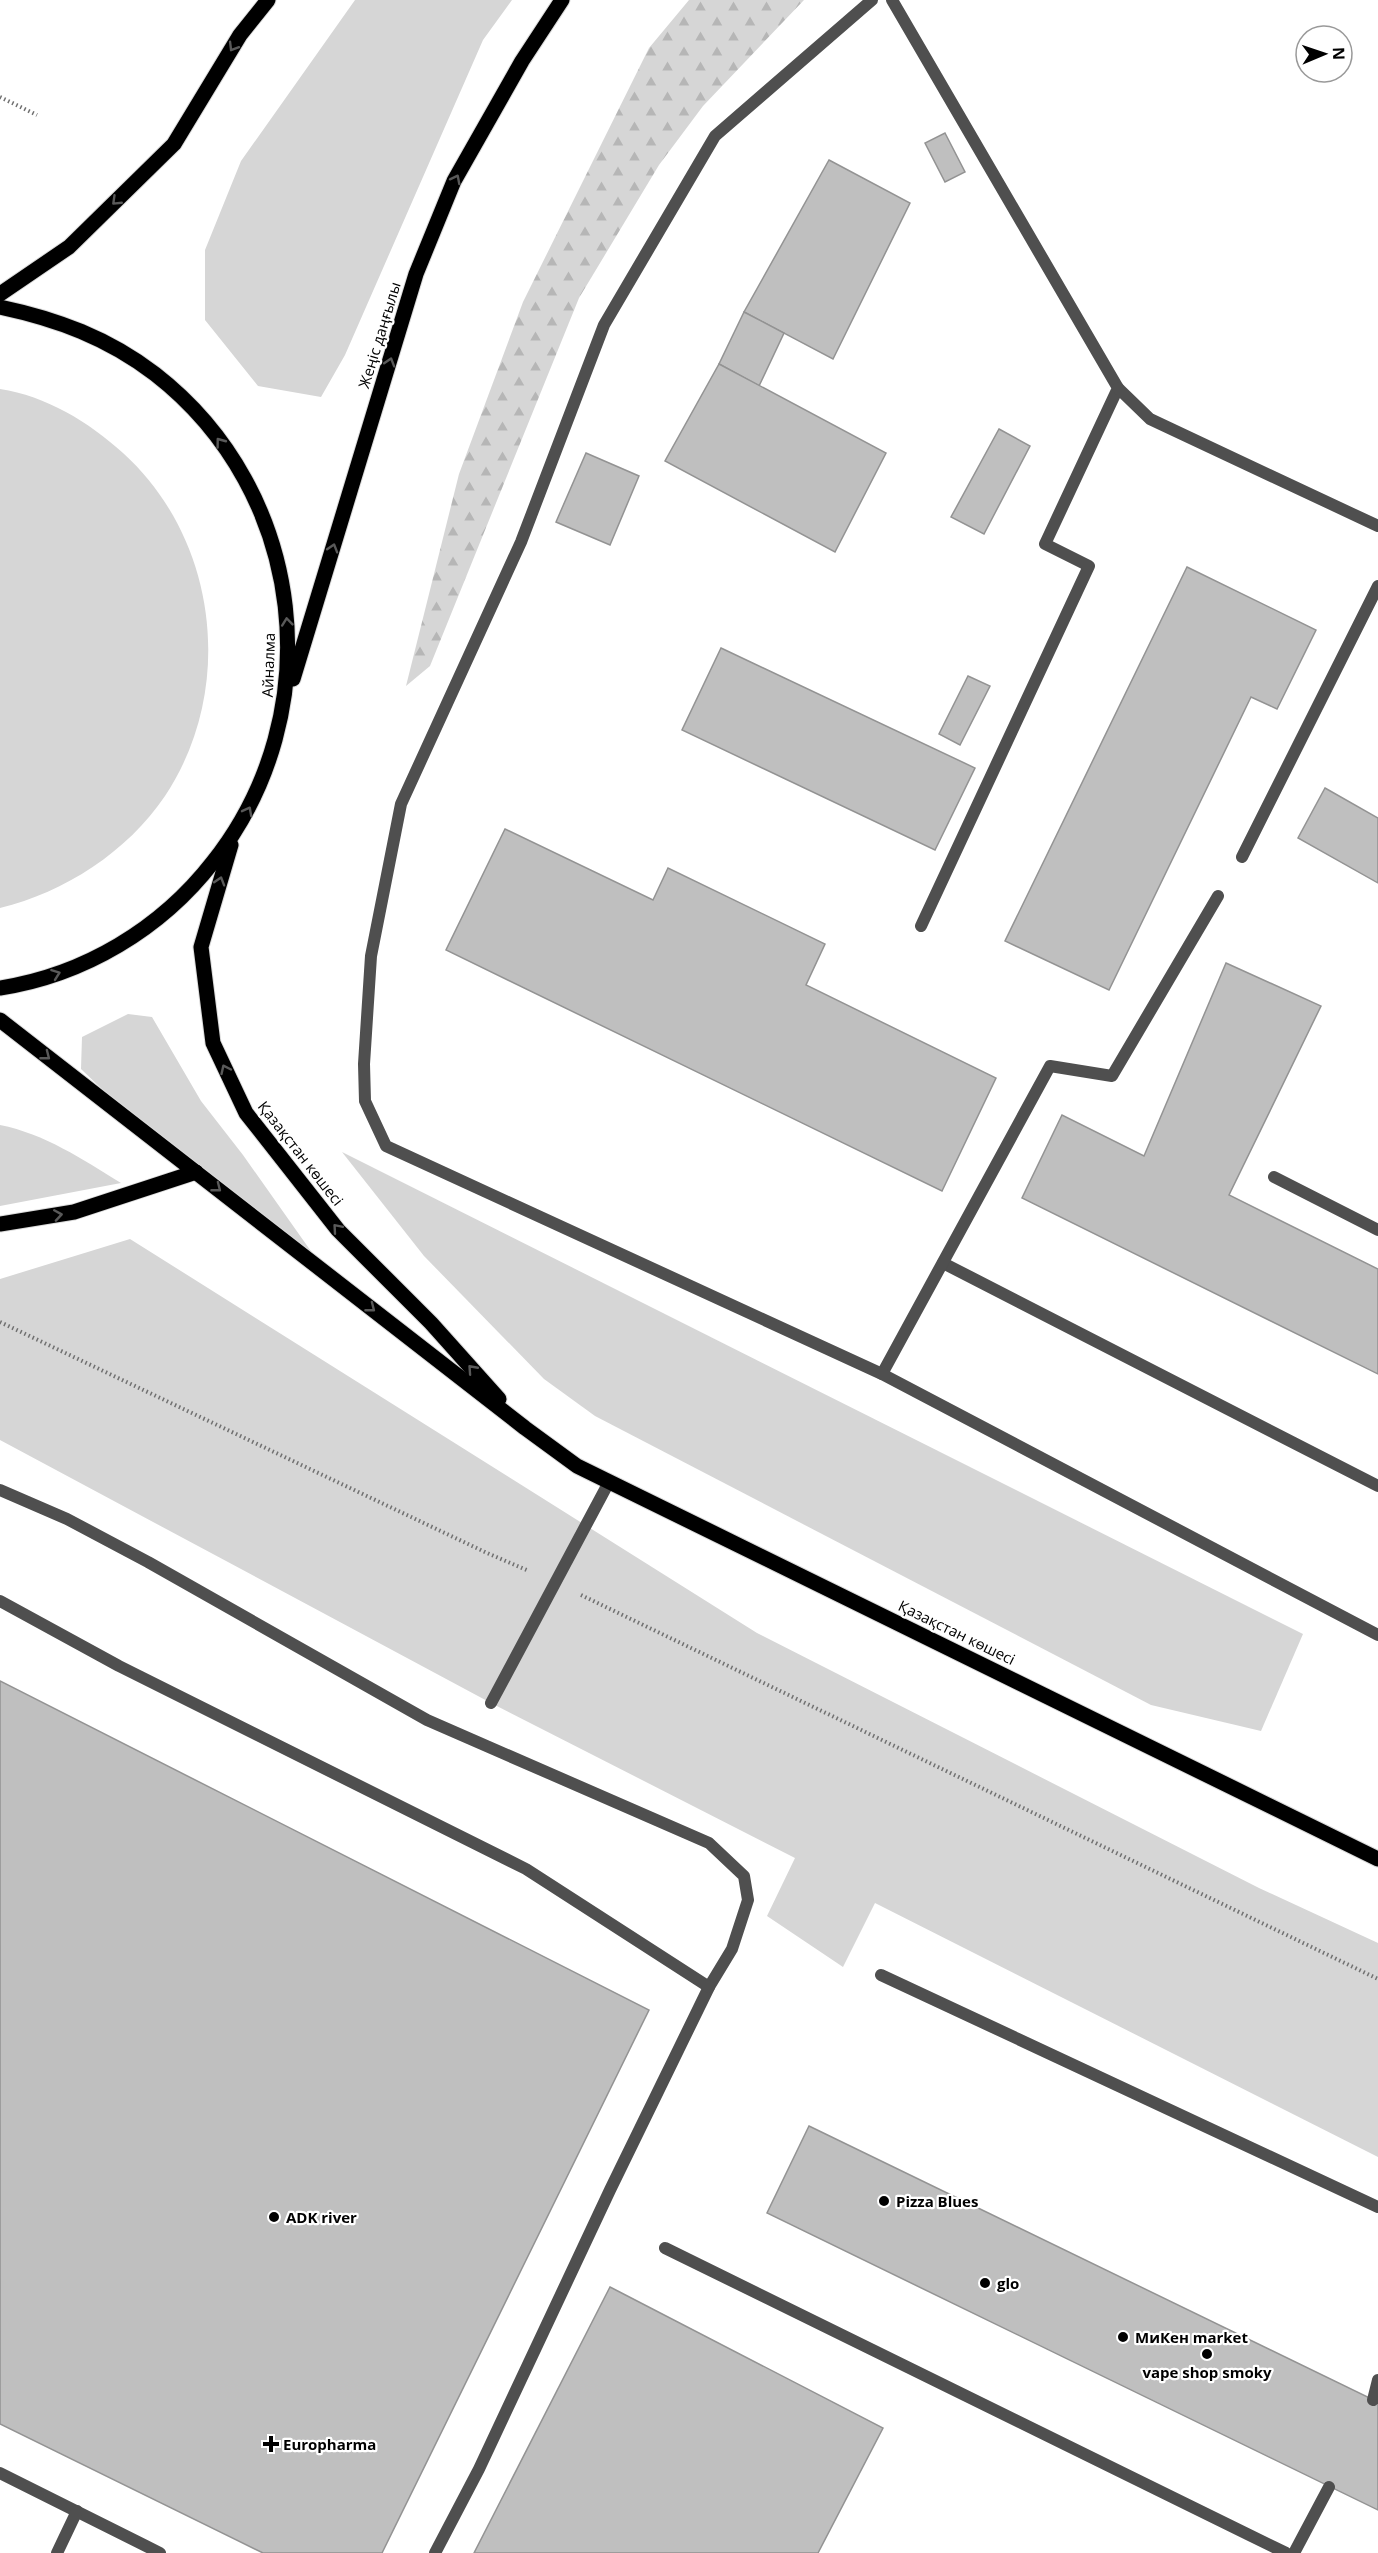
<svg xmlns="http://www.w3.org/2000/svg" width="1378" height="2553" viewBox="0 0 1378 2553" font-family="'Open Sans',sans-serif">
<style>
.green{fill:#d6d6d6}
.forest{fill:url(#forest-firs)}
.building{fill:#bfbfbf;stroke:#939393;stroke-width:1.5}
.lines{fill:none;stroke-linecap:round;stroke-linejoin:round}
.primary-casing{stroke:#dbdbdb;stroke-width:17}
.path{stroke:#717171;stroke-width:4;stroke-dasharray:1.5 3;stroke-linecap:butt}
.service{stroke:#4f4f4f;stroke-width:12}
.minor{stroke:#4f4f4f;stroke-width:12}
.tertiary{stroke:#4f4f4f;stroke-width:12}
.primary{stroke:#000;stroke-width:15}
.oneway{stroke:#595959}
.poi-dot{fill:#000;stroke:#fff;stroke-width:2}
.labels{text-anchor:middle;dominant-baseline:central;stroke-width:4.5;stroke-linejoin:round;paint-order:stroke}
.street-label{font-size:15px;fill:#000;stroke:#fff}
.poi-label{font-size:15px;font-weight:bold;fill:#000;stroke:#fff;text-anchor:start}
</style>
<defs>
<pattern id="forest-firs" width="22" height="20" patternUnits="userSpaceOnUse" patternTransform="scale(1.5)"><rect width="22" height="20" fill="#d6d6d6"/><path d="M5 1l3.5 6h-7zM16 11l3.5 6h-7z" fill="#b6b6b6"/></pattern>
</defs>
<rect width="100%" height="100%" fill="#fff"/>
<g class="green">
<path d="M355,0H512L483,40L345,355L321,397L258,386L205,320V250L241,161Z"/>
<path d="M0,389C46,396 89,422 123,453C218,539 236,689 165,796C127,852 65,892 0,908Z"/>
<path d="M128,1014L152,1017L201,1101L243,1155L320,1264L178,1162L81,1069L82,1037Z"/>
<path d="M0,1125C45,1134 82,1159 121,1183L0,1206Z"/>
<path d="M342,1152L1303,1634L1261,1731L1151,1705L595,1416L544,1379L424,1256Z"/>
<path d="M130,1239L757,1633L1259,1888L1378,1943V2157L875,1903L843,1967L767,1916L795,1858L491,1703L0,1440V1279Z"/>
</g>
<path class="forest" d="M689,0H804L703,106L659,165L579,298L430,666L406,686L459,474L523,302L649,48Z"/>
<g class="building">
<path d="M945,133L965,172L945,182L925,143Z"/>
<path d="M829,160L910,203L833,359L744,312Z"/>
<path d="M744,312L784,333L759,386L719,364Z"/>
<path d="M719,364L886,453L835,552L665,461Z"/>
<path d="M999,429L1030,446L984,534L951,517Z"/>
<path d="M586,453L639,476L610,545L556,522Z"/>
<path d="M1187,567L1316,630L1277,709L1251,697L1109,990L1005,941Z"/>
<path d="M721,648L975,768L935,850L682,730Z"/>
<path d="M968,676L990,686L960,745L939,734Z"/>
<path d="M1325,788L1378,818V883L1298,838Z"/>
<path d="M505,829L653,900L668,868L825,944L806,985L996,1078L942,1191L446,950Z"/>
<path d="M1226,963L1321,1006L1229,1195L1378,1269V1374L1022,1198L1062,1115L1144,1156Z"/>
<path d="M0,1681L649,2010L382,2553H263L0,2424Z"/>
<path d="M809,2126L1378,2402V2510L767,2213Z"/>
<path d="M610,2287L883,2428L818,2553H474Z"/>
</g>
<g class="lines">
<g class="primary-casing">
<g id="primary">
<path d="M0,294L69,247L174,144L240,35L268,0"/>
<path d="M0,307C57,319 108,338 155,374C307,492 331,713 213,862C161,929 84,975 0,988"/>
<path d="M293,679L416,274L454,181L522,61L562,0"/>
<path d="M231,845L201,947L213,1043L246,1113L338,1230L431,1323L499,1399"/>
<path d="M0,1020L525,1428L577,1466L1378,1859"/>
<path d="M0,1224L74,1212L196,1172"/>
</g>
</g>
<g class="path">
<path d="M0,97L37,115"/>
<path d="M0,1322L487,1553L529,1571"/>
<path d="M581,1595L1378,1979"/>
</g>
<g class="service">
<path d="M892,0L1118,388L1045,544L1089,566L921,926"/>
<path d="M1118,388L1150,419L1378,526"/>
<path d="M1242,857L1378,586"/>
<path d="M1274,1177L1378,1230"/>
<path d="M943,1263L1378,1486"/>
<path d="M882,1374L1050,1066L1112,1076L1218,896"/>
<path d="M0,1490L67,1519L148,1562L427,1720L709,1843L744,1876L748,1900L732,1949L709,1987L610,2190L479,2469L435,2553"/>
<path d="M0,1601L119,1666L526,1869L709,1987"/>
<path d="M881,1975L1378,2207"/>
<path d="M665,2248L1286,2553"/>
<path d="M1373,2400L1378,2380"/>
<path d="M0,2473L160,2553"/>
<path d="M57,2553L77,2511"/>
<path d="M1294,2553L1329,2487"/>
</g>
<path class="minor" d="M872,0L715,136L604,325L521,542L401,804L371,956L364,1064L365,1101L386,1146L882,1374L1378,1635"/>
<path class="tertiary" d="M491,1703L609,1482"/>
<use href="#primary" class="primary"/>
</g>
<defs><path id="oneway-chevron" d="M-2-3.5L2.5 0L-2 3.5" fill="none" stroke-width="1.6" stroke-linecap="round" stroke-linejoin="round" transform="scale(1.5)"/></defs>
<g class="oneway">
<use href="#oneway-chevron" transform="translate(233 47) rotate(121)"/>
<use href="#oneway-chevron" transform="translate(456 179) rotate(-63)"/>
<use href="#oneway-chevron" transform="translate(116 201) rotate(136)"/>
<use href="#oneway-chevron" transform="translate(390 362) rotate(-73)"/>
<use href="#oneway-chevron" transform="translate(220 442) rotate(-127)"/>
<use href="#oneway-chevron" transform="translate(333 548) rotate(-73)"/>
<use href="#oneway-chevron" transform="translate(287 622) rotate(-96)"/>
<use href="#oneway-chevron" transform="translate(248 811) rotate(-62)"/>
<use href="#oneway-chevron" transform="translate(220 881) rotate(-73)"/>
<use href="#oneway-chevron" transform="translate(56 974) rotate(-20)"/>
<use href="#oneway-chevron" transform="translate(46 1056) rotate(38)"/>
<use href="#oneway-chevron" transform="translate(225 1069) rotate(-115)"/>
<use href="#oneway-chevron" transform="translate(217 1188) rotate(38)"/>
<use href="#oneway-chevron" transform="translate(58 1215) rotate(-9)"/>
<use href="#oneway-chevron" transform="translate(337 1228) rotate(-131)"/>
<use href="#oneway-chevron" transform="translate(371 1308) rotate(38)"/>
<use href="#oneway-chevron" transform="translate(472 1369) rotate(-132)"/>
</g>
<g class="poi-dot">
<circle cx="884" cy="2201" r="6"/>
<circle cx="274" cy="2217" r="6"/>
<circle cx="985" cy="2283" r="6"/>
<circle cx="1123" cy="2337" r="6"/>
<circle cx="1207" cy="2354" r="6"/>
<path d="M268 2435h6v6h6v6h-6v6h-6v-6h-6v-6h6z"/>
</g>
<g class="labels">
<g class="street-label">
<text transform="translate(379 335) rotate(-73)">Жеңіс даңғылы</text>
<text transform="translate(268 665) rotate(-88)">Айналма</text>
<text transform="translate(301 1153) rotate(52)">Қазақстан көшесі</text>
<text transform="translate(957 1632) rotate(26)">Қазақстан көшесі</text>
</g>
<g class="poi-label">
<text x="896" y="2201">Pizza Blues</text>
<text x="286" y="2217">ADK river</text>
<text x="997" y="2283">glo</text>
<text x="1135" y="2337">МиКен market</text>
<text x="1207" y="2372" text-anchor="middle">vape shop smoky</text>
<text x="283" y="2444">Europharma</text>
</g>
</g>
<g transform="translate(1324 54) rotate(88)"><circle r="28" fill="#ffffff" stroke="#999999" stroke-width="1.5"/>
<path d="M0-4.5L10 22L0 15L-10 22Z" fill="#000000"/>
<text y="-9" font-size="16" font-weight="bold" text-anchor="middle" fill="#000000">N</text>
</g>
</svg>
